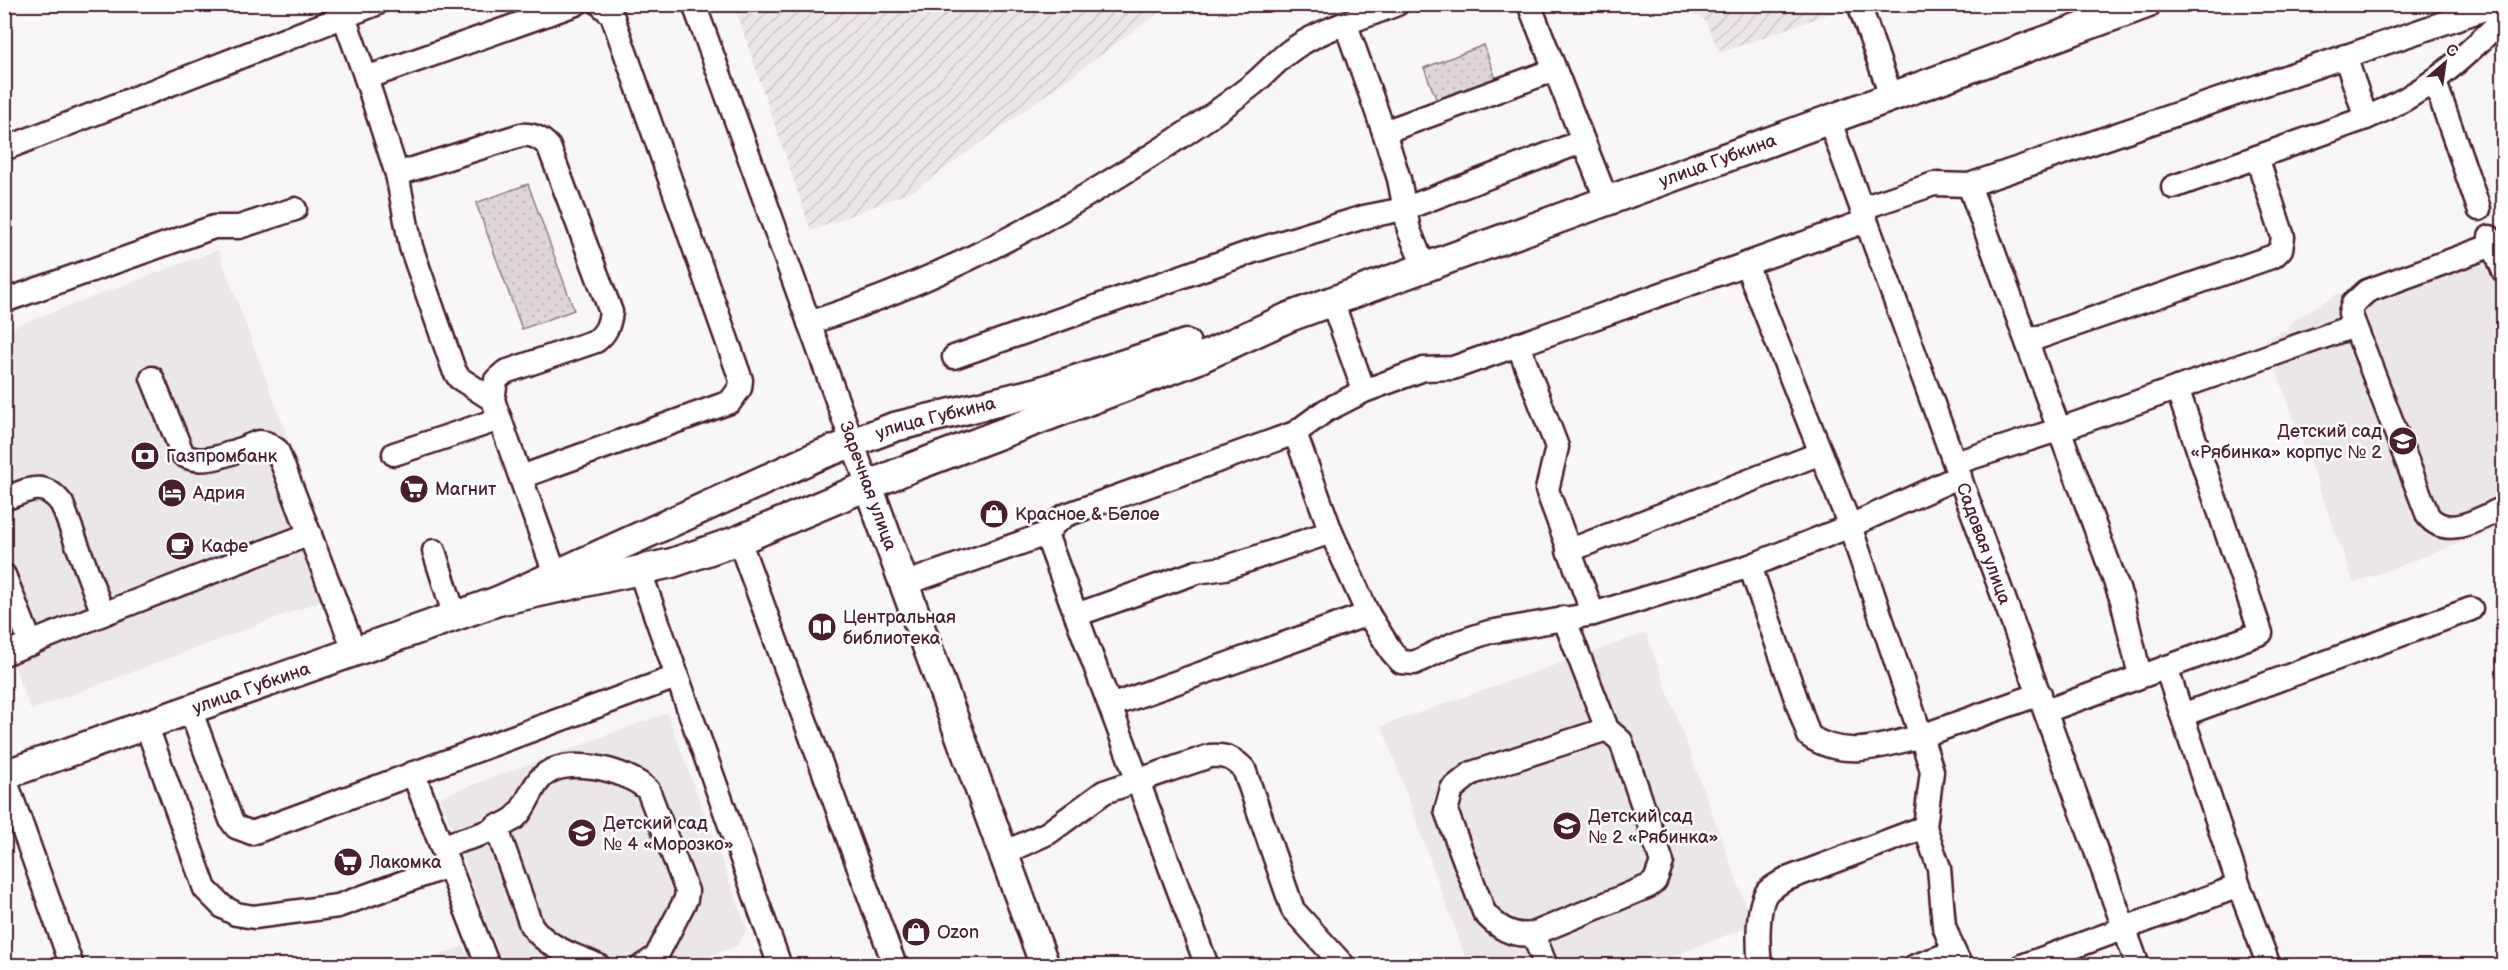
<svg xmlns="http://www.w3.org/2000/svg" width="2508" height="970" viewBox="0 0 2508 970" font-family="'Balsamiq Sans',sans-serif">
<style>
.built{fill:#ebe6e8}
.industrial{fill:url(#industrial-furrows)}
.park{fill:url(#park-dots);stroke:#947a82;stroke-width:1.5}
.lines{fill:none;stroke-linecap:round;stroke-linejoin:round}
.minor-casing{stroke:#4a1f2b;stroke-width:27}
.major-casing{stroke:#4a1f2b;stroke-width:33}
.minor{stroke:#fff;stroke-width:22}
.major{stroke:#fff;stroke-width:28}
.labels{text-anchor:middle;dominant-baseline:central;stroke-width:5;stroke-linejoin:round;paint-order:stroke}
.street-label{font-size:18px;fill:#4a1f2b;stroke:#fff}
.poi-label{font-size:18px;fill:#4a1f2b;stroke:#fff;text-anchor:start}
</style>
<defs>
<pattern id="industrial-furrows" width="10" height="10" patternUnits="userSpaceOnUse" patternTransform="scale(1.5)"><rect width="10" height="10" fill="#ebe6e8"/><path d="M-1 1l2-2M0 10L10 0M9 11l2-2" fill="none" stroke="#cbc5c7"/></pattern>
<pattern id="park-dots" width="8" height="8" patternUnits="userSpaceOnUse" patternTransform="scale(1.5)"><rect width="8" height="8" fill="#ded6d9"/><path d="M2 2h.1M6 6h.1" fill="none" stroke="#c0b7ba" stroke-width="1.8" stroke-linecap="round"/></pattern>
</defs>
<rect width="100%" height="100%" fill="#f8f6f7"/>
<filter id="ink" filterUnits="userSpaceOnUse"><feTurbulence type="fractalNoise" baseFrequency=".0167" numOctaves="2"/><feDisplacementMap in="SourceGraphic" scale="12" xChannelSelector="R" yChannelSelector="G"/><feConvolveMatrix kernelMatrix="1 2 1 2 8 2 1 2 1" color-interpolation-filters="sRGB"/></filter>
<g filter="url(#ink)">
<g class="built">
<path d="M2499,233H2503V527L2354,583L2265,339L2287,330L2294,320L2336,295Z"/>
<path d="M218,250L345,592L31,710L5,643V636L9,633L5,621V330Z"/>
<path d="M1646,633L1753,925L1649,965H1468L1382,726Z"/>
<path d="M667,713L747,929L737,946L684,965H503L440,797Z"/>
<path d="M464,946L471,965H414Z"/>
</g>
<g class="industrial">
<path d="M734,5V4L1169,5L917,189L811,231Z"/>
<path d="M1677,5H1852L1720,53L1705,20Z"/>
</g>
<g class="park">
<path d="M1484,45L1496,79L1437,101L1424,68Z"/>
<path d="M528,184L574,310L522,329L476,203Z"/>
</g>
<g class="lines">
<g class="minor-casing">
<g id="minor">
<path d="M694,4L868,486"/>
<path d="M1529,4L1607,201"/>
<path d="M1859,4L1891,96"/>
<path d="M344,17L366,78L576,4"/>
<path d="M1346,25L1384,132L1399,179L1409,230L1424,267"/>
<path d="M366,78L397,174L411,247L454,370L459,378L493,400"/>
<path d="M2435,82L2479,209"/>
<path d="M2366,118C2427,93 2458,63 2504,18"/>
<path id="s1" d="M1829,119L2138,966"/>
<path d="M1384,132L1554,70"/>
<path d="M4,149L376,4"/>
<path d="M397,174L521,135C533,134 541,138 549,147L611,312C609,326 606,333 596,341L505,372L496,380L493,400L555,574"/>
<path d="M1969,185L2122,600L2140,676"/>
<path d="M2173,187L2257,157"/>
<path d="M1862,208L1934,184L1969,185L2499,4"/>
<path d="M2490,237L2504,272"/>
<path d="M2493,245L2367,291L2353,304L2350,313L2428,516C2448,540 2480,518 2504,508"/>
<path d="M4,301L214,227H239L295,209"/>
<path d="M1332,301L1364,391L1424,369L1453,368L1746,264"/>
<path d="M809,323C937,282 1050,221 1163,148C1193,129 1224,107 1252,85C1266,74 1278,59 1293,49C1323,28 1363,18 1397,4"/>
<path d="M2028,341L2274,256L2281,249L2283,237L2257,157L2366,118L2345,56"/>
<path d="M1518,344L1557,447L1547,490L1593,614"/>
<path d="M954,357L1254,251L1364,217L1404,209L1581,142"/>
<path d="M152,378L183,455C206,468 236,450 259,442L266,443L277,450L355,652"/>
<path d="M1295,433L1331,532L1368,614L1392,652L1401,662L1414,663L1456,643L1489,632L1593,614L1750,566L1850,526L1960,476"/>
<path d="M394,454L500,419"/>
<path d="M1955,463L2061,429L2354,326"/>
<path d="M521,477L730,402L740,388L741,380L612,15L600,4"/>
<path d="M4,499C29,490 43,479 62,504L103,614L4,654"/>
<path d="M1046,534L1076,615L1197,572L1225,568L1331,532"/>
<path d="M739,540L895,966"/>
<path d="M434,551L455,617"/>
<path d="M1568,551L1821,453"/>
<path d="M1750,566L1809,736C1845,760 1882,746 1921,736L1850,526L1746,264L1866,221"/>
<path d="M639,569L780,966"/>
<path d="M4,575L31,644"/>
<path d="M904,584L1046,534L1055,523L1066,515L1295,433L1325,411L1364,391"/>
<path d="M103,614L310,534"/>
<path d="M1076,615L1207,966"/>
<path d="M1564,618L1607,729L1621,741L1662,862L1655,881L1649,886L1533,934C1513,937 1496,927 1484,912L1446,811L1452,789L1472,773L1607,729"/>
<path d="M1110,706L1368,614"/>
<path d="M190,709L231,820L236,827L252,833L676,677"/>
<path d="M2046,711L2261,633L2177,388"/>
<path d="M2182,715L2471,609"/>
<path d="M146,724L205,889L223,907L236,914L254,917L338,906L448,866"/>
<path d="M413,773L488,966"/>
<path d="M4,776L72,966"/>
<path d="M496,826L531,925C547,948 574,955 599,966"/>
<path d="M1925,827L1939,868L1944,926L1954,952"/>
<path d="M441,846C463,840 490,833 510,821C525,814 530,788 542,777C565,754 628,770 648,790L687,891L686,899L656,957L642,966"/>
<path d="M1004,853L1048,833L1104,792L1210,756C1226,755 1233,758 1244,769L1293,910L1344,966"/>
<path d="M2239,886L2269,966"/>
<path d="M1533,934L1546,966"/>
<path d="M1760,966C1758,948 1756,905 1768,891C1772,887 1779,884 1784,880L1925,827L1932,771L1921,736L2040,694"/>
<path d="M1915,966L1954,952L1960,964"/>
<path d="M2022,966L2239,886L2166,667"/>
</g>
</g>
<g class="major-casing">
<g id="major">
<path d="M868,486L1045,966"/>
<path id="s2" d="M498,601L672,563L739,540L910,468L1196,360L1289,317L2146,4"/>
<path id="s3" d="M4,775L498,601L815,457L894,427L1038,392L1186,344"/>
</g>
</g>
<use href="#minor" class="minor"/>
<use href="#major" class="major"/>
</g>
</g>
<defs>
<g id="school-disc" transform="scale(1.5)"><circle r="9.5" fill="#4a1f2b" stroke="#fff"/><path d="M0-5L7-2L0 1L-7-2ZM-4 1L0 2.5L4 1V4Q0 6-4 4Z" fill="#fff"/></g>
<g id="bank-disc" transform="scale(1.5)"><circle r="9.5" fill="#4a1f2b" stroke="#fff"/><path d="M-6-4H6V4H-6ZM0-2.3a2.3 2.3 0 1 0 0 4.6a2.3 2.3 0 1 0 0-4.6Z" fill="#fff"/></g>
<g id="supermarket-disc" transform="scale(1.5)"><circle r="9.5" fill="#4a1f2b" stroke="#fff"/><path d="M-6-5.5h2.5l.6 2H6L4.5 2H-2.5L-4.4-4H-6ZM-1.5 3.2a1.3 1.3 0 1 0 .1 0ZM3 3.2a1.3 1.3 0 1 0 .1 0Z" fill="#fff"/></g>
<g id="hotel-disc" transform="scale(1.5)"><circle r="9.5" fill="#4a1f2b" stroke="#fff"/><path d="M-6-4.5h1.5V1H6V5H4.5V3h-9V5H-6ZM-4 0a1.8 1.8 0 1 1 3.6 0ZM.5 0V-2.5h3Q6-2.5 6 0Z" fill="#fff"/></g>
<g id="shop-disc" transform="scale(1.5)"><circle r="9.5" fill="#4a1f2b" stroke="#fff"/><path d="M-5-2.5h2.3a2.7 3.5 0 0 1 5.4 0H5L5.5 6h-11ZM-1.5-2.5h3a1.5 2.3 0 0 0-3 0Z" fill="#fff"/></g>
<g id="cafe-disc" transform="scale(1.5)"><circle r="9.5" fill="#4a1f2b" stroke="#fff"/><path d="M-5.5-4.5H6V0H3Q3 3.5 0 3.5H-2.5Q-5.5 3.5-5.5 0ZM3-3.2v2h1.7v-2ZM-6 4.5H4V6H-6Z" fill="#fff"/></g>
<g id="library-disc" transform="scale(1.5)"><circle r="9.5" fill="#4a1f2b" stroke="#fff"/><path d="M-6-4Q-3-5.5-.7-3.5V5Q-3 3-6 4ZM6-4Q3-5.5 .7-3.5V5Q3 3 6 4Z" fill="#fff"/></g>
</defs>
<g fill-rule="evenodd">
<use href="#school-disc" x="2403" y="441"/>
<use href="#bank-disc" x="145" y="456"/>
<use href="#supermarket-disc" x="414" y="489"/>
<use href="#hotel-disc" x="172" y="493"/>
<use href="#shop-disc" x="994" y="514"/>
<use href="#cafe-disc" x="180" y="546"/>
<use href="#library-disc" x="822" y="627"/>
<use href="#school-disc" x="1567" y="826"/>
<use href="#school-disc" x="582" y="833"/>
<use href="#supermarket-disc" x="348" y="862"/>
<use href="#shop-disc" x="916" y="932"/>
</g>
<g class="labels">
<g class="street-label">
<text stroke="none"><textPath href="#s2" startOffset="1299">улица Губкина</textPath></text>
<text stroke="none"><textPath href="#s3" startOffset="999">улица Губкина</textPath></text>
<text transform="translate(868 486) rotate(70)">Заречная улица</text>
<text stroke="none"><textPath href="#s1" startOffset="452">Садовая улица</textPath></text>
<text stroke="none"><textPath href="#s3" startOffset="262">улица Губкина</textPath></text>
</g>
<g class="poi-label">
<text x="2382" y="431" text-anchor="end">Детский сад<tspan x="2382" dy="21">«Рябинка» корпус № 2</tspan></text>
<text x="166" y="456">Газпромбанк</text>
<text x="435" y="489">Магнит</text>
<text x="193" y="493">Адрия</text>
<text x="1015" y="514">Красное &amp; Белое</text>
<text x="201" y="546">Кафе</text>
<text x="843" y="617">Центральная<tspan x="843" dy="21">библиотека</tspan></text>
<text x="1588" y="816">Детский сад<tspan x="1588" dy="21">№ 2 «Рябинка»</tspan></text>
<text x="603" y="823">Детский сад<tspan x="603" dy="21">№ 4 «Морозко»</tspan></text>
<text x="369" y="862">Лакомка</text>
<text x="937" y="932">Ozon</text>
</g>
</g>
<rect width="2508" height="970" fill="none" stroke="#fff" stroke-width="24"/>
<rect x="12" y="12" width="2484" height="946" fill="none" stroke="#4a1f2b" stroke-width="2" filter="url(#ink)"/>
<g transform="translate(2445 63) rotate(29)" stroke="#ffffff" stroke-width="4.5" paint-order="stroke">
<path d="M0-4.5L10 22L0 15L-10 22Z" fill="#4a1f2b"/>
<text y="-9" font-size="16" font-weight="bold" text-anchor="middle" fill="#4a1f2b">С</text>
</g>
</svg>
